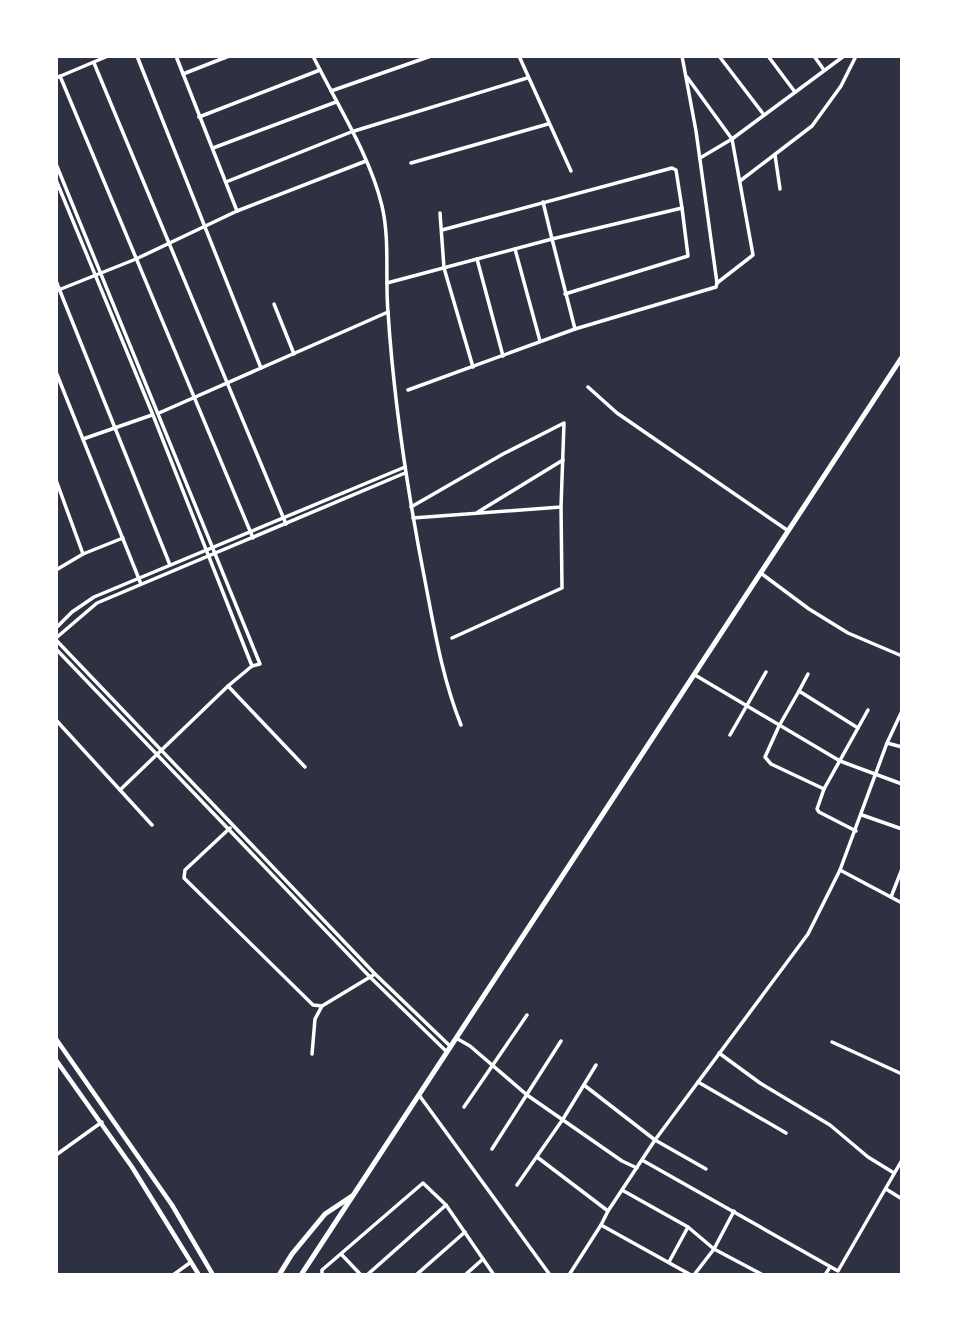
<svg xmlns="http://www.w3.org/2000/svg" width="958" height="1331" viewBox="0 0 958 1331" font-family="'Titillium Web',sans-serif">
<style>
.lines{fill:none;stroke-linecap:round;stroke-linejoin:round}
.minor{stroke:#fff;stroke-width:3.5}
.tertiary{stroke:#fff;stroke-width:4.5}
.primary{stroke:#fff;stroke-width:5}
</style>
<rect width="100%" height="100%" fill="#2d3142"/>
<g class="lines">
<g class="minor">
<path d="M137,56L261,368"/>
<path d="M176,56L237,211"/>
<path d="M313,56C336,103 370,155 382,206C390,240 385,277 388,312C394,404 408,495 426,586C435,633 443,680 461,725"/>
<path d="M519,56L571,171"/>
<path d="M719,56L764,115"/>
<path d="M768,56L795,92"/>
<path d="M814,56L824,70"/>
<path d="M94,63L286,524"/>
<path d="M183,74L229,56"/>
<path d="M60,76L253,538"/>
<path d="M687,77L732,139L753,255L717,283"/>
<path d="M56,78L108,56"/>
<path d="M331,91L431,56"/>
<path d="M199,117L320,70"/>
<path d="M213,148L336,102"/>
<path d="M775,155L780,189"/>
<path d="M700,158L732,139L844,56"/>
<path d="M411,163L548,124"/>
<path d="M56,164L260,664L252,666L228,686L120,790"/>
<path d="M56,180L153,415L252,666"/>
<path d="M740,181L812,126L841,86L856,56"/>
<path d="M226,182L351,132L527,78"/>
<path d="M543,202L552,239L682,208L688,256L565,294"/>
<path d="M440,213L444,268L473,367"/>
<path d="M442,230L672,168L676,170L682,208"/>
<path d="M515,249L540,341"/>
<path d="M477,259L503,356"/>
<path d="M56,281L170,565"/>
<path d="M387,283L552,239L575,329"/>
<path d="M56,291L136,259L237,211L366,161"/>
<path d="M274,304L294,354"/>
<path d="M56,372L141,584"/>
<path d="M588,387L617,413L787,530"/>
<path d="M408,390L575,329L716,287L717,283L696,131L682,56"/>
<path d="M159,413L388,312"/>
<path d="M83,439L152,415"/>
<path d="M56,480L83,554L56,570"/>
<path d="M411,507L503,454L564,423L561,507L413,518"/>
<path d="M478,512L563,460"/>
<path d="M83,554L123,538"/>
<path d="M762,574L809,609L848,633L902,656"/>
<path d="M56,628L72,612L94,597L405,467"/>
<path d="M56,638L97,603L405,473"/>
<path d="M452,638L562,588L561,507"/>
<path d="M56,640L375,974L450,1046"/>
<path d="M56,649L371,978L447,1052"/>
<path d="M695,675L840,761L902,784"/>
<path d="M228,686L305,767"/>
<path d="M799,691L858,728L824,789L771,764L765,757L779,726Z"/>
<path d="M799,691L808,674"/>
<path d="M56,720L152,825"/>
<path d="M858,728L868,710"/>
<path d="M730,735L766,672"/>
<path d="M887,743L902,747"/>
<path d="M824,789L817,809L819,812L856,831"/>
<path d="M862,815L902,829"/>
<path d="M230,828L185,870L184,878L313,1005L322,1006"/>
<path d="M840,870L902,903"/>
<path d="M891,897L902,869"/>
<path d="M456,1038L470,1046L527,1095L622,1161L637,1168"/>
<path d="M832,1042L902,1074"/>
<path d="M719,1053L760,1083L830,1125L868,1157L894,1173"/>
<path d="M312,1054L315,1019L322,1006L375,974"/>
<path d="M698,1082L786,1133"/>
<path d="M584,1085L655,1140L706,1169"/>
<path d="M419,1095L550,1275"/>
<path d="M464,1107L527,1015"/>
<path d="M492,1149L561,1041"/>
<path d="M56,1155L102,1122"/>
<path d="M537,1157L608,1211"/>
<path d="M642,1160L838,1271L902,1160"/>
<path d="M517,1185L563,1119L596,1065"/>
<path d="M886,1189L902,1199"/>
<path d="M622,1190L688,1227L714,1249L734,1211"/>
<path d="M601,1225L691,1275"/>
<path d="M342,1255L361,1275"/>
<path d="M669,1262L688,1227"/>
<path d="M173,1275L191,1262"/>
<path d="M322,1275V1270L423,1183L446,1205L494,1275"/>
<path d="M367,1275L446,1205"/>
<path d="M416,1275L465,1232"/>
<path d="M465,1275L483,1259"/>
<path d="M569,1275L601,1225L608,1211L655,1140L808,934L840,870L887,743L902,711"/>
<path d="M694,1275L714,1249L763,1275"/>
<path d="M825,1275L830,1267"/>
</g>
<g class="tertiary">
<path d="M56,1039L172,1205L213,1275"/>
<path d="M56,1060L132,1167L199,1275"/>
</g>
<g class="primary">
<path d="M279,1275L292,1254L325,1214L352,1196"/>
<path d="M301,1275L902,357"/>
</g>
</g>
<rect width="958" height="1331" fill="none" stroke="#ffffff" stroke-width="116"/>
</svg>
